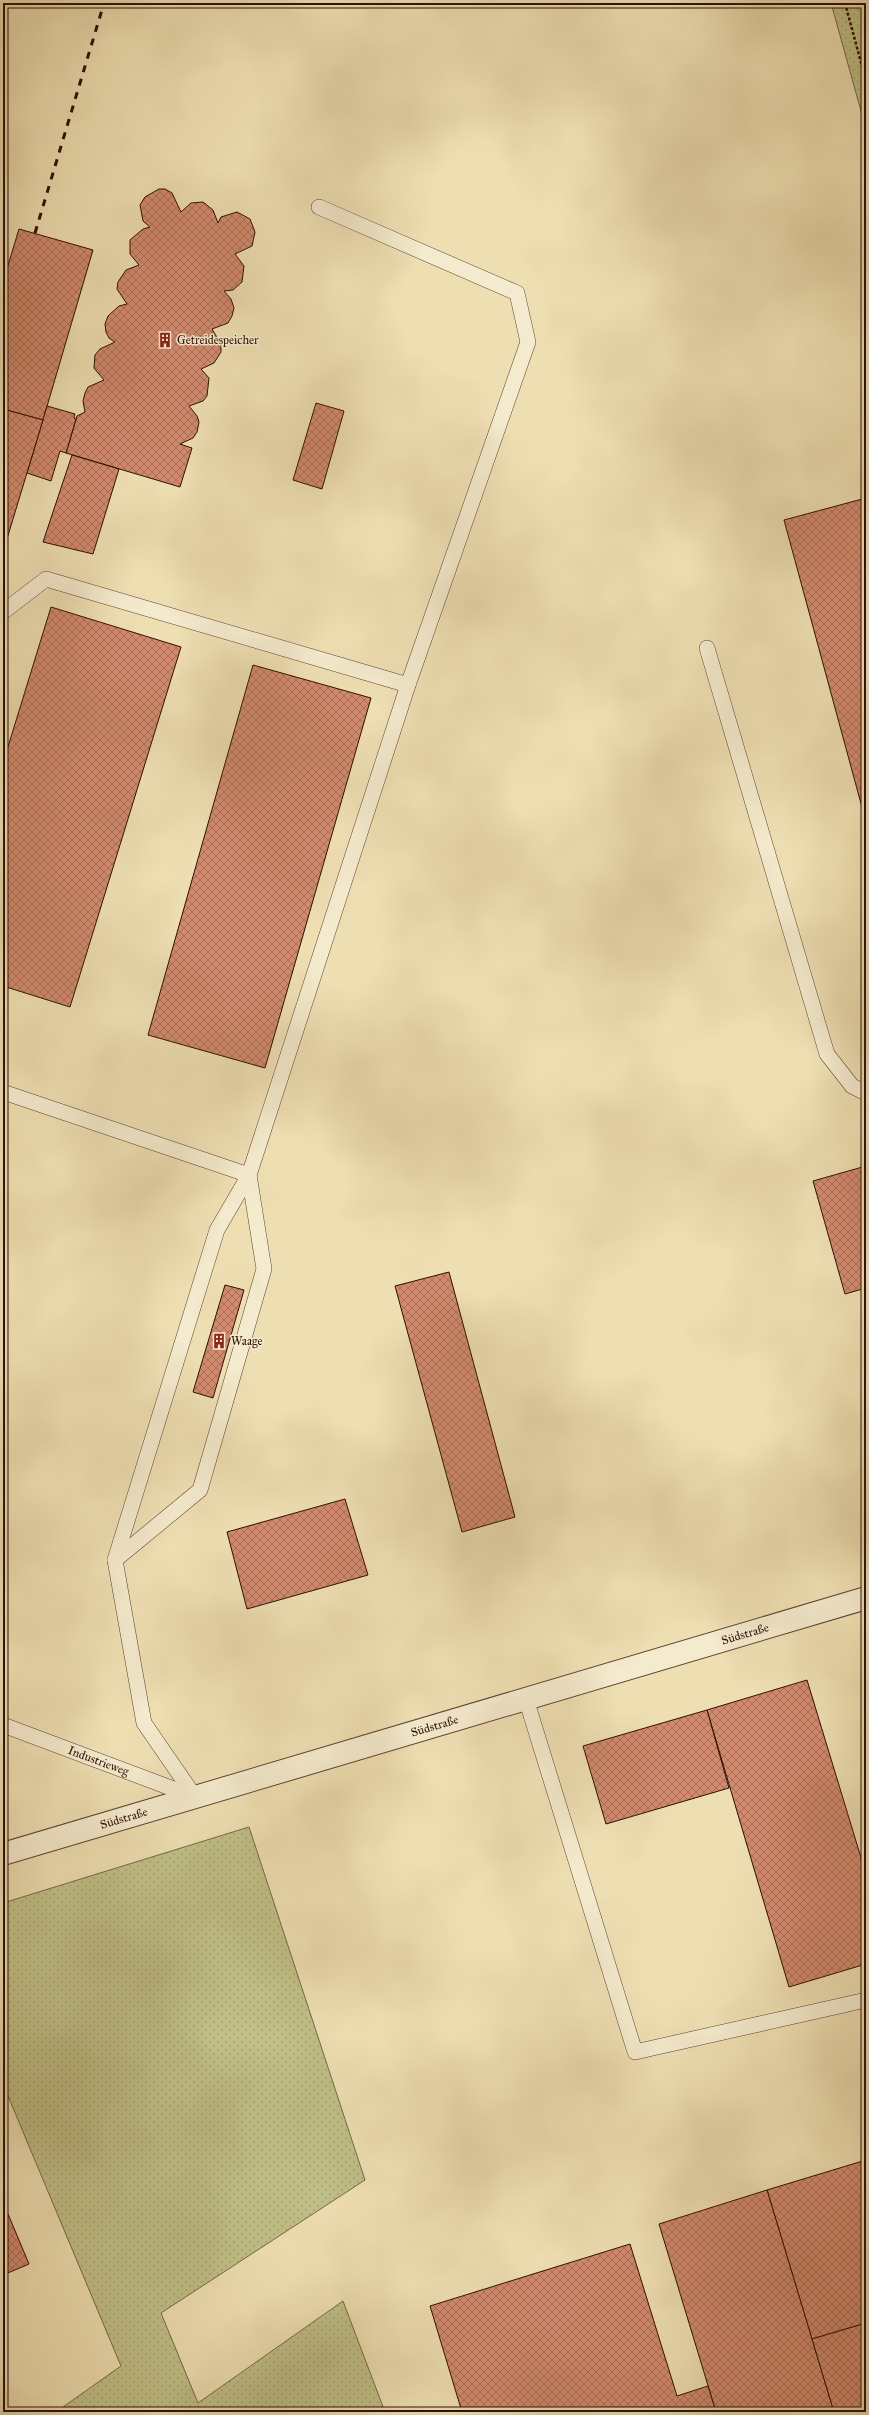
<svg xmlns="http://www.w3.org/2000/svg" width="869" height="2415" viewBox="0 0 869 2415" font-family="'IM FELL Great Primer',serif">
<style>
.grass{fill:url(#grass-dots);stroke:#766845}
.building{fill:url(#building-cross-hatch);stroke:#2c0f03}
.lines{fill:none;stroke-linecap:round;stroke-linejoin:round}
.service-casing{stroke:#5c432f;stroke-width:16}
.minor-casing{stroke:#5c432f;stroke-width:24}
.path{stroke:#2c0f03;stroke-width:2.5;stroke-dasharray:3 2;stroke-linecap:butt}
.service{stroke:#f4eacd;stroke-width:15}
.minor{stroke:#f4eacd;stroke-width:22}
.rail{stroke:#2c0f03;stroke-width:3;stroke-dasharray:7 7;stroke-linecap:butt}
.labels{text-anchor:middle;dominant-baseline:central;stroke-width:3;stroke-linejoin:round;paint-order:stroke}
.poi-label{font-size:12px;fill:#2c0f03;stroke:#f4eacd;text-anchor:start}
.street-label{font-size:12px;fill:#2c0f03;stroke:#f4eacd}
</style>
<defs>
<pattern id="grass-dots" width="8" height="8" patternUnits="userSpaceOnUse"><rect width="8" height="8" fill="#c0c087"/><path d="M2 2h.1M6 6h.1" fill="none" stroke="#a5a473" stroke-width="1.8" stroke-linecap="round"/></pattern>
<pattern id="building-cross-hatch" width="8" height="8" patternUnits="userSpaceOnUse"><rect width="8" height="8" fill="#d28a6e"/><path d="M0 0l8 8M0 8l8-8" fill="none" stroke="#ab6f58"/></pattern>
</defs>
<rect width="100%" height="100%" fill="#eedfb2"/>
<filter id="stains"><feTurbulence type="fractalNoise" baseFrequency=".005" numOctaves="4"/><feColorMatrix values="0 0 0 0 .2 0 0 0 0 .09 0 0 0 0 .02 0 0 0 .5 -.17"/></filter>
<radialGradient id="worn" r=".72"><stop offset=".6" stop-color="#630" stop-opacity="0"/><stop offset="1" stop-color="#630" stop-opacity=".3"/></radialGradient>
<g class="grass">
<path d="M831,3H866V129Z"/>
<path d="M249,1827L365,2180L161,2313L198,2403L343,2301L385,2412H56L121,2366L3,2084V1903Z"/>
</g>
<g class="building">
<path d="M159,189H165L172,193L181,212L191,203L203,202L213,210L218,223L221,217L237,212L250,219L255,232L252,246L235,254L244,266L242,282L233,290L224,291L231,299L234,308L232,316L228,323L212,329L221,344V352L214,363L201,369L209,378L207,396L203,401L189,406L197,416L199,422L197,432L193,438L180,444L192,448L180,487L66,453L77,416L85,412L83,401L85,393L88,387L104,380L94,368L95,355L100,349L115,342L109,338L106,332L105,324L108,316L119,306L127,304L117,289L118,282L126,270L139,265L130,254V240L143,229L150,227L143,221L140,205L145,197Z"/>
<path d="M19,229L93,250L43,420L3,409V282Z"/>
<path d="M316,403L344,411L322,489L293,480Z"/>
<path d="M47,406L75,414L74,418L76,419L66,453L60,451L51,481L27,473Z"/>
<path d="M3,409L43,420L3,552Z"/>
<path d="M72,455L119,469L93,554L43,542Z"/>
<path d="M866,498V822L784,520Z"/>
<path d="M51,607L181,647L70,1007L3,986V763Z"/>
<path d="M253,665L371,698L265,1068L148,1035Z"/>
<path d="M866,1166V1288L845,1294L813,1181Z"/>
<path d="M449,1272L515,1517L462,1532L395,1286Z"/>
<path d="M225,1285L244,1290L213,1398L193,1392Z"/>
<path d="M345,1499L368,1575L247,1609L227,1532Z"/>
<path d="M807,1680L866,1874V1964L789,1987L707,1710Z"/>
<path d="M707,1710L729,1788L606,1824L583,1746Z"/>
<path d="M866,2160V2323L812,2339L767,2190Z"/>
<path d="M767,2190L812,2339L834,2412H716L659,2224Z"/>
<path d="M3,2202L29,2264L3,2275Z"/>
<path d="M630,2244L677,2396L708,2386L716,2412H462L430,2306Z"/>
<path d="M866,2323V2412H834L812,2339Z"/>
</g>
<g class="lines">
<g class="service-casing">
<g id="service">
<path d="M3,612L46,579L408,685"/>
<path d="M707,648L827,1054L852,1086L866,1093"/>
<path d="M3,1092L249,1175L264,1269L200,1490L115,1560"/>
<path d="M526,1699L635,2052L866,2000"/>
<path id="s1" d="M3,1725L195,1797"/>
<path d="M195,1797L144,1723L115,1560L217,1230L249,1175L408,685L528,342L517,293L319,207"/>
</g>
</g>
<g class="minor-casing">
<g id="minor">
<path id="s2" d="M3,1854L866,1598"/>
</g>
</g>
<path class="path" d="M845,3L866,81"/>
<use href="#service" class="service"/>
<use href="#minor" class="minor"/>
<path class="rail" d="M35,233L104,3"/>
</g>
<defs>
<g id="building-bare" transform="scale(1.2)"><path d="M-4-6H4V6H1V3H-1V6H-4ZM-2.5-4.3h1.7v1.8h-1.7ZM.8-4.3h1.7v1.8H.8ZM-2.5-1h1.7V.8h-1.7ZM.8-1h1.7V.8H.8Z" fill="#8f2418" stroke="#f4eacd" stroke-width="2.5" paint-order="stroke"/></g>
</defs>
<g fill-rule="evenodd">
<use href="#building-bare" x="165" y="340"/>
<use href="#building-bare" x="219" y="1341"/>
</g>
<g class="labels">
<g class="poi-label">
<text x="177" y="340">Getreidespeicher</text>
<text x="231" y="1341">Waage</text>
</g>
<g class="street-label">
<text stroke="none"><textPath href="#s2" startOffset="774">Südstraße</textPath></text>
<text stroke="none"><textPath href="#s2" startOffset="450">Südstraße</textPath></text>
<text stroke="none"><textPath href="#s1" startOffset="102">Industrieweg</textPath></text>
<text stroke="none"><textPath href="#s2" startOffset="126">Südstraße</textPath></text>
</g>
</g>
<rect width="869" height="2415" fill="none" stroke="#eedfb2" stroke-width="16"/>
<rect x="4" y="4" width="861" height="2407" fill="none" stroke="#2c0f03" stroke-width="2"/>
<rect x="8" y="8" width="853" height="2399" fill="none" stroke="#2c0f03"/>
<rect width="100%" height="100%" filter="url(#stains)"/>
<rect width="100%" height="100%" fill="url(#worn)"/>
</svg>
